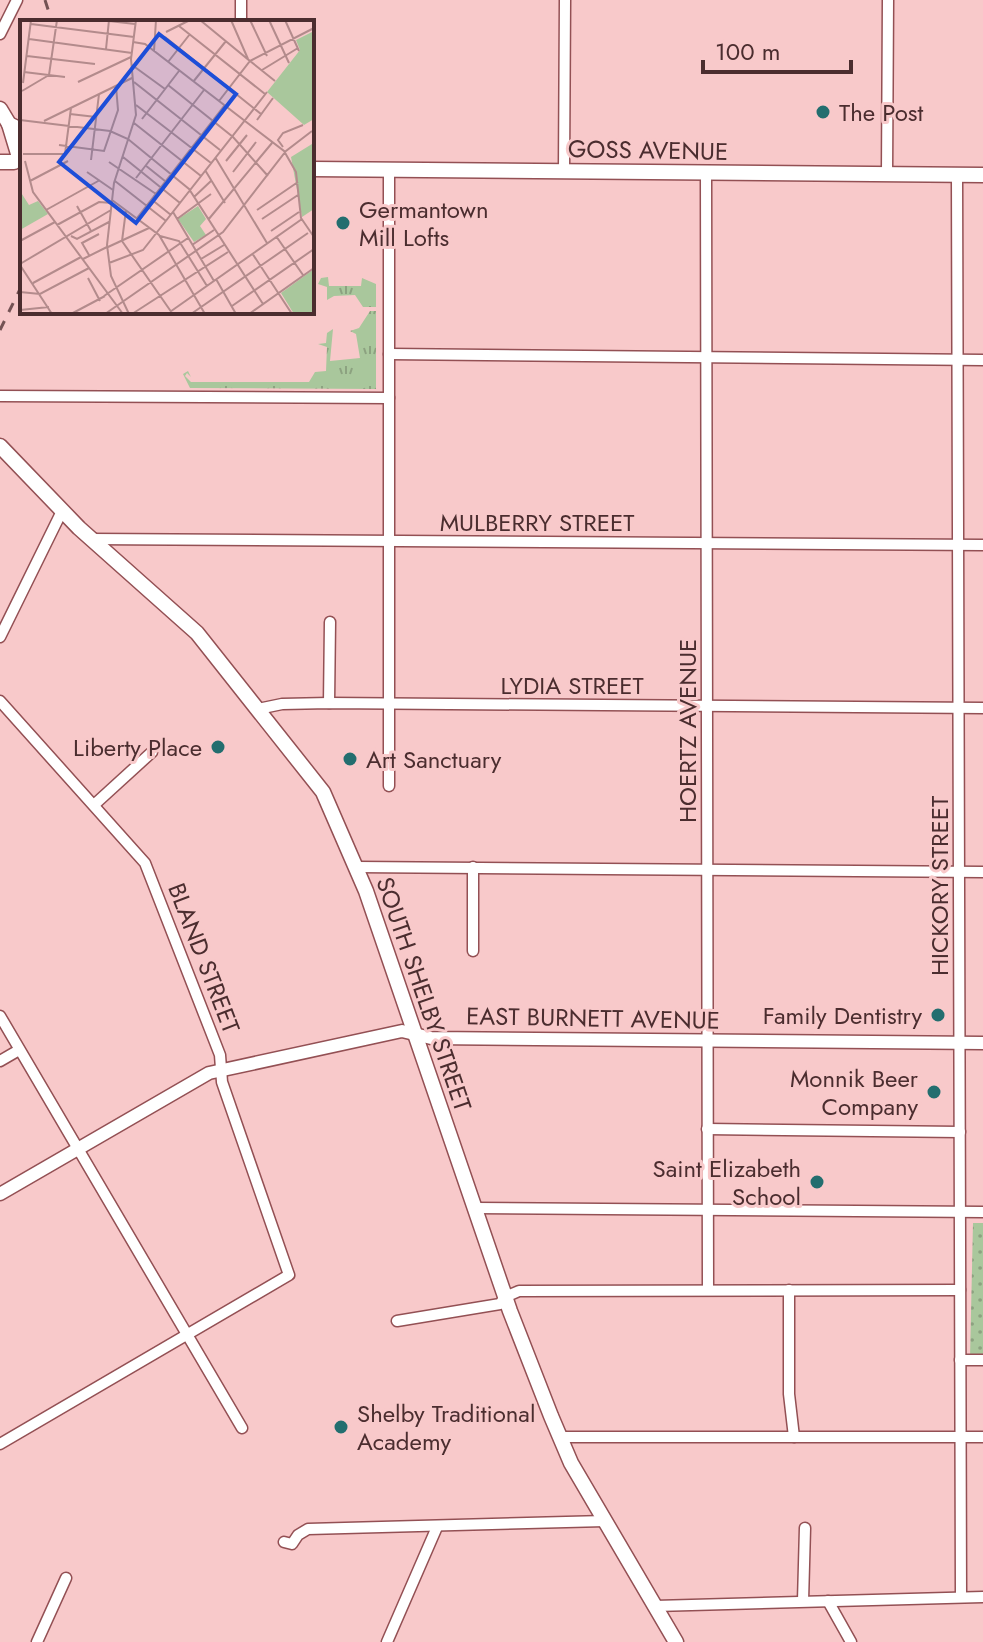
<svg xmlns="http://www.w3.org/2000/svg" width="983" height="1642" viewBox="0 0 983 1642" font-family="Jost,sans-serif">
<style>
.grass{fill:url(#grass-tufts)}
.park{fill:url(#park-dots)}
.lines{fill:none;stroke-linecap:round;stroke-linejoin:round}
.minor-casing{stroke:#935054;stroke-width:13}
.tertiary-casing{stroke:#935054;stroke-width:15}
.secondary-casing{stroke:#935054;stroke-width:17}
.minor{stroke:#fff;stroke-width:10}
.tertiary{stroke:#fff;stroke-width:12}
.secondary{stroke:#fff;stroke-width:14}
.rail{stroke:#745254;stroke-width:3;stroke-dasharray:10 10;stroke-linecap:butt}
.poi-dot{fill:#236e6f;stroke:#f8c9ca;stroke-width:3}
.labels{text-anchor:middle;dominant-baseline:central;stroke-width:6;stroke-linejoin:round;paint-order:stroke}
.poi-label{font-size:24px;fill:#4b2d2f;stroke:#f8c9ca;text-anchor:start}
.street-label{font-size:24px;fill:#4b2d2f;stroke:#f8c9ca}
.inset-road{fill:none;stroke:#b38b8c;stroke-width:2}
.view{fill:#1d4ed8;fill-opacity:0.15;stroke:#1d4ed8;stroke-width:4}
.inset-edge{fill:none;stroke:#4b2d2f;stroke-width:4}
</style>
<defs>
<pattern id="grass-tufts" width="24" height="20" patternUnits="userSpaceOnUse" patternTransform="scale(2)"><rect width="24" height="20" fill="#a9c79c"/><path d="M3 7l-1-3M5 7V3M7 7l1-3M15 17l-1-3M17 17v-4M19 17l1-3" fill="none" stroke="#8ca280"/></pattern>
<pattern id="park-dots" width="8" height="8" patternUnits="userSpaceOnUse" patternTransform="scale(2)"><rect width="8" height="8" fill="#a9c79c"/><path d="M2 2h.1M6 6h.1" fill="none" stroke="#8ca280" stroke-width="1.8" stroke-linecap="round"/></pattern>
</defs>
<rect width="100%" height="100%" fill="#f8c9ca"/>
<g class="grass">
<path d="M328,277L329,286H361L362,278L376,284V307H363L355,295L334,296L327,300V287L318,284L321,278Z"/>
<path d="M370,311H376V389L190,388L183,374L188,371L191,377L187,373L185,376L191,382H309L315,372L326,371L327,347L318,344L326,343L327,333L333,329L330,361L360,358L356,334L350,331L359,328Z"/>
</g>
<path class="park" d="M973,1223H983V1358H970Z"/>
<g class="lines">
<g class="minor-casing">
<g id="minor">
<path d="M241,22V0"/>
<path d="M0,34L17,0"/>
<path d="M389,170V786"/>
<path d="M564,171L565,0"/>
<path d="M706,172L708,1290"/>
<path d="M887,174L888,0"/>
<path d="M957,175L961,1597"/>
<path d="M389,354L983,360"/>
<path d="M0,396L389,398"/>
<path d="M90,539L983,545"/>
<path d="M0,637L62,511"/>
<path d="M0,701L145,863L220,1055L222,1082L289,1275L0,1444"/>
<path d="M329,703L330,622"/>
<path d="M258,709L282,704L329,703L983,708"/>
<path d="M95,804L152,752"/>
<path d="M357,867L983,872"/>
<path d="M473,951V867"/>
<path d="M0,1016L242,1428"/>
<path d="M0,1061L19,1050"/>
<path d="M707,1129L960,1132"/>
<path d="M476,1208L983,1212"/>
<path d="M789,1290V1394L794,1437"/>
<path d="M397,1321L500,1304L505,1297L519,1291L960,1290"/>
<path d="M960,1360H983"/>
<path d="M560,1437H983"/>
<path d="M284,1542L292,1544L298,1535L308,1529L605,1521"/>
<path d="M803,1601L805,1528"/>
<path d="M828,1601L851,1642"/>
<path d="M655,1606L983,1597"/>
<path d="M37,1642L66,1578"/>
<path d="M387,1642L437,1527"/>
</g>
</g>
<g class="tertiary-casing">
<path id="tertiary" d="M0,1194L209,1073L402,1031L431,1038L983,1043"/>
</g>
<g class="secondary-casing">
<g id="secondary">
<path d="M0,109L9,124L15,127"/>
<path d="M0,162H14L19,157L9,124"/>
<path d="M312,169L983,175"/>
<path d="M0,446L79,528L197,633L323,792L366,891L510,1311L551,1416L571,1463L676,1642"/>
</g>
</g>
<use href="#minor" class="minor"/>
<use href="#tertiary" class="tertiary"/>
<use href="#secondary" class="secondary"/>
<g class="rail">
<path d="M45,0L52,22"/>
<path d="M0,330L22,285"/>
</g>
</g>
<g class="poi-dot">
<circle cx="823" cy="112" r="8"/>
<circle cx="343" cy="223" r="8"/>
<circle cx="218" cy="747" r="8"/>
<circle cx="350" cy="759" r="8"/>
<circle cx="938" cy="1015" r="8"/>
<circle cx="934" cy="1092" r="8"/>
<circle cx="817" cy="1182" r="8"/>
<circle cx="341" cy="1427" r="8"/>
</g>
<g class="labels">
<g class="poi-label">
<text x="839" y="112">The Post</text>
<text x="359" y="209">Germantown<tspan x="359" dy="28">Mill Lofts</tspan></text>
<text x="202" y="747" text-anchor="end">Liberty Place</text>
<text x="366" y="759">Art Sanctuary</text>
<text x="922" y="1015" text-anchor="end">Family Dentistry</text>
<text x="918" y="1078" text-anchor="end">Monnik Beer<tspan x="918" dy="28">Company</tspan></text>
<text x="801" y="1168" text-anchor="end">Saint Elizabeth<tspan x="801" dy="28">School</tspan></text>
<text x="357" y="1413">Shelby Traditional<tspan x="357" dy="28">Academy</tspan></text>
</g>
<g class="street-label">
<text transform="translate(648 150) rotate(1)">GOSS AVENUE</text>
<text x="537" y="522">MULBERRY STREET</text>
<text x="572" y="685">LYDIA STREET</text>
<text transform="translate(687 731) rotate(-90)">HOERTZ AVENUE</text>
<text transform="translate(939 886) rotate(-90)">HICKORY STREET</text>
<text transform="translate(204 958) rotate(69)">BLAND STREET</text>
<text transform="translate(424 994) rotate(71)">SOUTH SHELBY STREET</text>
<text transform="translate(593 1018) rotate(1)">EAST BURNETT AVENUE</text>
</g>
</g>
<g transform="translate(20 20)">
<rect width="294" height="294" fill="#f8c9ca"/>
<path d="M294,11V99L284,105L247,72L280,30L276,20ZM292,124L294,189L282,197L271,137ZM0,152V171L9,185L18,181L28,194L0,210Z" fill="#a9c79c"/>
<path d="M294,249V294H274L261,273Z" fill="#a9c79c"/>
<path d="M178,186L186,199L180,206L186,215L174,222L158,199Z" fill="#a9c79c"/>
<path class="inset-road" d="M180,0L230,41L294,8M211,0L228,39M230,0L247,36M249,0L269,43M265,0L279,31M89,1L115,4M11,4L114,17M159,6L245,74M146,12L170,0M145,17L241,94M9,19L112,33M113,22L125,24L264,131L276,152L281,198L294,217M86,29L89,0M134,31L136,0M7,36L75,44M148,42L170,14M112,45L145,69M242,50L278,28M4,52L45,57M58,62L111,37M114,62L200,130M173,62L206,21M3,63L11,0M148,65L213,117L248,156M2,71L29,55L37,0M199,81L230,41L255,61M116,85L191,143M50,94L76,97M122,99L159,51M0,100L90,111L108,119L169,169L243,284M237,100L253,78M24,101L112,58M114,103L181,156M39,125L84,131L98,90L96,66M263,127L258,120L263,113L283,105M3,134H45L51,88M103,137L160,183M195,137L247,223M71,140L79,74M5,141L13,172L103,294M206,141L227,115M89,142L136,174M125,145L145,161M185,150L205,183M67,152L93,170M213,152L236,122M116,158L184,70M10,161L48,141M95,161L146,201M174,177L192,160M131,179L151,195M92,180L139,215L185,294M57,186L71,211M26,190L80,160M106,190L102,221L152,293M237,190L278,162M153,192L194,261M117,198L204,86M157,199L191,174M242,199L278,175M188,200L252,123M37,205L79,182L92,183M251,211L279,192M51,216L57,219L89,202M140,216L159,221L187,266M256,216L283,255M0,221L35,202M172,225L194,210M88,227L129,208M232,233L272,294M69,235L62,223L79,214M63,239L87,227M181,239L204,225M89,243L123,230L247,72M0,244L91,190M0,245L32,294M68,258L80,281M196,259L216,294M13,263L61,237M0,272L20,274L69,248M84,276L168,218M212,286L294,229M0,290L29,287M51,294L85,276M85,294L203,212L266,131L292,111M109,294L91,256L87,225L94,163L116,95L111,39L116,0M112,294L208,232M147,294L282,199M171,294L288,213M229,294L294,248"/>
<path class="view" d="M139,14L216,74L116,203L39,142Z"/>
<rect width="294" height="294" class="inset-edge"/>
</g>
<path d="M703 60v12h148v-12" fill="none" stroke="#4b2d2f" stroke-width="4"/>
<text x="715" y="60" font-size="24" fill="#4b2d2f" stroke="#f8c9ca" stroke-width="6" paint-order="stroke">100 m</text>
</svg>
